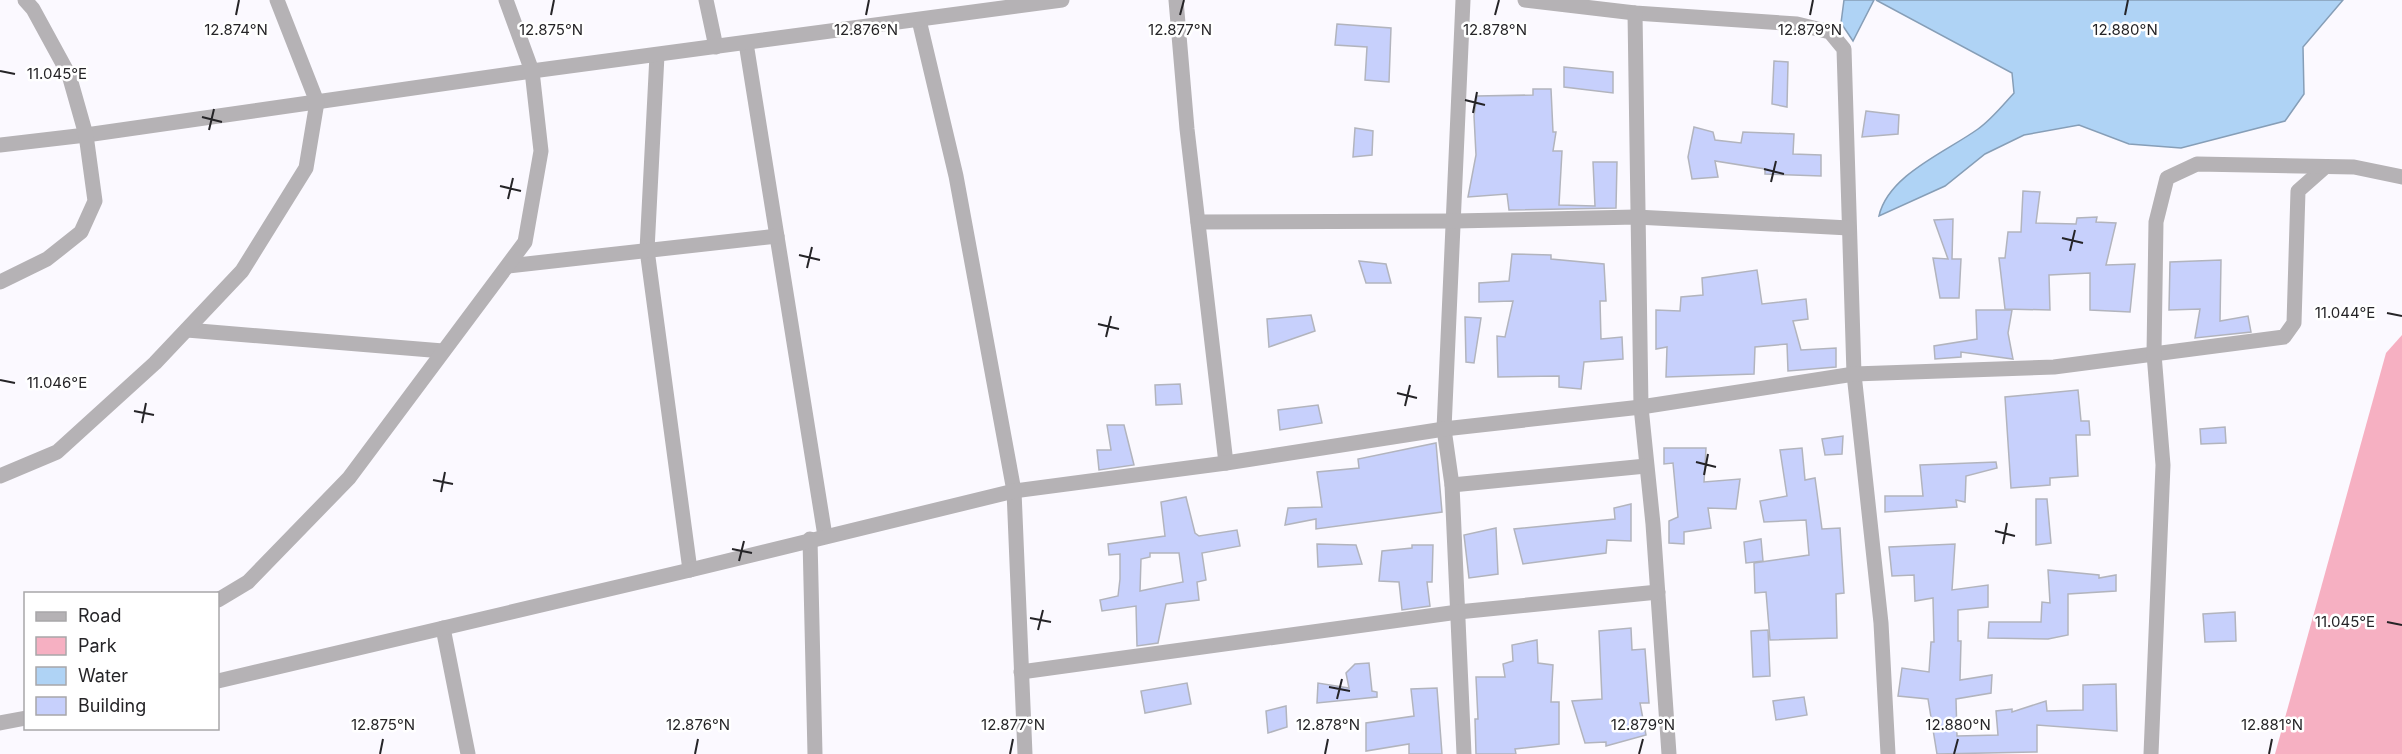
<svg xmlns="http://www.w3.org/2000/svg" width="2402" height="754" viewBox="0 0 2402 754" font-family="Inter,sans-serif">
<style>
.green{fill:#f6b0c2}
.water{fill:#afd3f5;stroke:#869eb7;stroke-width:1.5}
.building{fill:#c7d0fc;stroke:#b2b4bd;stroke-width:1.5;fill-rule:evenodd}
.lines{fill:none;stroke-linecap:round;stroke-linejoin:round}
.minor{stroke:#b5b2b5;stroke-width:15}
.ticks{fill:none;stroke:#252427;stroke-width:2}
.ticks-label{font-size:15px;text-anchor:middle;fill:#252427;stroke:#fff;stroke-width:5;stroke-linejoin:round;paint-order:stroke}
</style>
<rect width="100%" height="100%" fill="#fbf9ff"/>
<path class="green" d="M2402,335V754H2275L2386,353Z"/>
<g class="water">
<path d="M1844,0H1874L1853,41L1841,23Z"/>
<path d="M1876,0H2343L2303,47L2304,94L2285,121L2181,148L2129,144L2079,125L2024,135L1985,154L1945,186L1879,216C1888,175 1946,152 1978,129C1991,120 2003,105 2014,93L2012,73Z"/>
</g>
<g class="building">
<path d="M1337,24L1391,28L1389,82L1365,80L1367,47L1335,45Z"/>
<path d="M1774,61L1788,62L1787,107L1772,104Z"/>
<path d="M1564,67L1613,72V93L1564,87Z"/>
<path d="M1533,89H1551L1553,132H1556L1553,151H1562L1559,205L1595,206L1593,162H1617L1616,208L1509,210L1507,194L1468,197L1476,155L1474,116L1477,96L1533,95Z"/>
<path d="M1866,111L1899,115L1898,134L1862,137Z"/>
<path d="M1694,127L1713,132L1715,140L1741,143L1743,132L1794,134L1793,154L1821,155V176L1765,174V169L1715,161L1718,177L1692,179L1688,157Z"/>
<path d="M1355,128L1373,131L1372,155L1353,157Z"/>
<path d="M2023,191L2040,192L2036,223L2076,224L2077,218L2097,217L2096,222L2116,223L2106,265L2135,264L2130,312L2090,310V273L2049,275L2050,310L2005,309L1999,258H2005L2008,232H2021Z"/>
<path d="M1953,219L1952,259H1961L1959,298H1940L1933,258L1948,259L1934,220Z"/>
<path d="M1512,254L1551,255V259L1604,264L1606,301H1600L1601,339L1622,337L1623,359L1584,362L1581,389L1559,387V376L1498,377L1497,336L1505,337L1513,301L1479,302V283L1509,281Z"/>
<path d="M2221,260L2220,321L2248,316L2251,332L2195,338L2200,309L2169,310L2170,262Z"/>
<path d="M1359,261L1386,264L1391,283H1366Z"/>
<path d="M1757,270L1762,304L1806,299L1808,319L1793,321L1801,350L1836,348V367L1788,371L1787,344L1755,347L1754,374L1666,377L1667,347L1656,349V310L1680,311L1681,297L1703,295L1702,278Z"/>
<path d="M1976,310H2012L2008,333L2013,359L1961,352V357L1935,359L1934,346L1977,339Z"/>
<path d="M1311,315L1315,331L1269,347L1267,319Z"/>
<path d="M1465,317L1481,318L1474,363L1466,362Z"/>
<path d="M1180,384L1182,404L1156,405L1155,385Z"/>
<path d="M2078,390L2081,421H2089L2090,435H2076L2078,476L2050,478V485L2011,488L2005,397Z"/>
<path d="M1318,405L1322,423L1280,430L1278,410Z"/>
<path d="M1107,425H1124L1134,465L1099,470L1097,450H1111Z"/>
<path d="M2225,427L2226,443L2201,444L2200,429Z"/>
<path d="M1843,436L1842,454L1825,455L1822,439Z"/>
<path d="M1436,443L1442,512L1316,529V519L1285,525L1288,508L1322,507L1317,472L1359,468L1358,459Z"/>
<path d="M1664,448H1706L1704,482L1740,479L1736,509L1708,508L1711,528L1684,532V544L1669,543V521L1678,517L1673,463L1664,464Z"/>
<path d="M1802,448L1805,480L1815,478L1822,529L1840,528L1844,593L1836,594L1837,638L1770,640L1766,592L1755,593L1754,563L1809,555L1806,520L1764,522L1760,501L1787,496L1780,450Z"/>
<path d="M1996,462L1997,468L1966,476L1965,502L1956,500L1957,507L1885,512V496H1923L1920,465Z"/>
<path d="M1186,497L1195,533L1199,536L1237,530L1240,546L1202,553L1206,580L1197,582L1199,600L1166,604L1158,643L1137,646L1136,606L1102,611L1100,600L1118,596L1120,579V554L1109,555L1108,544L1165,536L1161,502ZM1150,553H1179L1183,582L1140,591L1141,559L1150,557Z"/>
<path d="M2036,499H2047L2051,543L2036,545Z"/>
<path d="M1631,504V541L1607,540L1606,553L1523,564L1514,529L1615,519L1614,508Z"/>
<path d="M1496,528L1498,574L1469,578L1464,535Z"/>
<path d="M1761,539L1763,561L1746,563L1744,542Z"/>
<path d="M1317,544L1356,545L1362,564L1318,567Z"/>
<path d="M1955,544L1952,590L1988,585V607L1958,610V641H1961L1960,680L1992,675L1991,693L1956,699L1957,736L1998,735L1996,711L2012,709V712L2046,701L2047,711L2083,710V685L2116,684L2117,731L2037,725V752L1937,754L1928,699L1898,696L1902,668L1929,672L1931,642H1934L1933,598L1915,601L1914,575L1892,576L1889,547Z"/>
<path d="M1412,545H1433L1432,582H1427L1430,606L1402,610L1399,582L1379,581L1382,551L1412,548Z"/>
<path d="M2048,570L2099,575V578L2116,575V591L2068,594V635L2048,639L1988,638L1989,622H2041L2042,602L2050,603Z"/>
<path d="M2235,612L2236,641L2205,642L2203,614Z"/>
<path d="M1631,628L1632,650L1645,649L1649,703H1640L1646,735L1606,746V742L1585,743L1572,701L1602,699L1599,631Z"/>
<path d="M1768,630L1770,676L1753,677L1751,631Z"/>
<path d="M1537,640L1538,663L1553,665L1551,702H1559V744L1515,749L1516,754H1476L1475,719H1478L1476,677H1505L1503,664L1513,661L1512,645Z"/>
<path d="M1369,663L1372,691L1377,692V697L1317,703L1318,683L1349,688L1346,673L1355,664Z"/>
<path d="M1187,683L1191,704L1145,713L1141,691Z"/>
<path d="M1437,688L1442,754H1409V744L1366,751V723L1414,716L1411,689Z"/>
<path d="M1804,697L1807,715L1776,720L1773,701Z"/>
<path d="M1286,706L1287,727L1268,733L1266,711Z"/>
</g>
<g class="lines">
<g class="minor">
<path d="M706,0L716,47"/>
<path d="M1176,0L1187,129L1226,463"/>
<path d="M1463,0L1444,429L1452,485L1464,754"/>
<path d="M1525,0L1635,13L1797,24L1830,32L1844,49L1854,374L1881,623L1888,754"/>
<path d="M1635,13L1641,407L1653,524L1669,754"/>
<path d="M919,20L956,176L1014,491L1025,754"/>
<path d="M746,43L825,536"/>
<path d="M657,55L647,250L690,570"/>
<path d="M0,145L86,135L532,71L1062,0"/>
<path d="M1198,222L1455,221L1636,217L1849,228"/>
<path d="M508,266L777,236"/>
<path d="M0,282L47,259L81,232L95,201L86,135L69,75L33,9L25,0"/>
<path d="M187,330L443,351"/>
<path d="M0,476L57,452L155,363L242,271L306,168L317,102L277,0"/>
<path d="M1452,485L1646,466"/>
<path d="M810,539L815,754"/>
<path d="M218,600L248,582L349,478L525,242L541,151L532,71L506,0"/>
<path d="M443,628L468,754"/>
<path d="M1021,672L1458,612L1658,592"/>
<path d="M218,681L690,570L1014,491L1226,463L1444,429L1641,407L1854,374L2054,367L2284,337L2294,323L2298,191L2324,168"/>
<path d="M0,723L26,718"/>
<path d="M2151,754L2163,465L2154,354L2156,222L2167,178L2197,164L2354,167L2402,177"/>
</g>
</g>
<path class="ticks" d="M236,15L239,0M551,15L554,0M866,15L869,0M1180,15L1184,0M1495,15L1499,0M1810,15L1813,0M2125,15L2128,0M0,71L15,74M1465,100L1485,105M1473,113L1477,92M202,117L222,122M209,130L214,109M1764,169L1784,174M1771,182L1776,161M500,186L521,191M508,199L513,178M2062,238L2083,243M2070,251L2075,230M799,255L820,260M807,268L812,247M2387,313L2402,316M1098,324L1119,329M1106,337L1111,316M0,380L15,383M1397,393L1417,398M1405,406L1410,385M134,411L154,415M142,423L146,403M1696,462L1716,467M1704,475L1708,454M433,480L453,484M441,492L445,472M1995,531L2015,536M2003,544L2007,523M732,549L752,553M739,561L744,541M1030,618L1051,622M2387,622L2402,625M1038,630L1043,610M1329,687L1350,691M1337,699L1342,679M380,754L383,739M695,754L698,739M1010,754L1013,739M1325,754L1328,739M1639,754L1643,739M1954,754L1958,739M2269,754L2272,739"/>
<g class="ticks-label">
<text x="236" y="35">12.874°N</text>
<text x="551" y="35">12.875°N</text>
<text x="866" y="35">12.876°N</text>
<text x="1180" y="35">12.877°N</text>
<text x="1495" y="35">12.878°N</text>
<text x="1810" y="35">12.879°N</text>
<text x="2125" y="35">12.880°N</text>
<text x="57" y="79">11.045°E</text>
<text x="2345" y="318">11.044°E</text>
<text x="57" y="388">11.046°E</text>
<text x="2345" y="627">11.045°E</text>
<text x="383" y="730">12.875°N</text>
<text x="698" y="730">12.876°N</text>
<text x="1013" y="730">12.877°N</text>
<text x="1328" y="730">12.878°N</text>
<text x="1643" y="730">12.879°N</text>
<text x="1958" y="730">12.880°N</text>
<text x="2272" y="730">12.881°N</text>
</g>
<rect x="24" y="592" width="195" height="138" fill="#ffffff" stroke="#a8a7a9" stroke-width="1.5"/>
<rect x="36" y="612" width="30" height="9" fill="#b5b2b5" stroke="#a8a7a9" stroke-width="1.5"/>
<text x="78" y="622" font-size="18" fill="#252427">Road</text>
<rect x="36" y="637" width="30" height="18" fill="#f6b0c2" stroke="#a8a7a9" stroke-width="1.5"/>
<text x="78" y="652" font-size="18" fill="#252427">Park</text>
<rect x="36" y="667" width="30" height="18" fill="#afd3f5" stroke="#a8a7a9" stroke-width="1.5"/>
<text x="78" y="682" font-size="18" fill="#252427">Water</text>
<rect x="36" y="697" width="30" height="18" fill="#c7d0fc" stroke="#a8a7a9" stroke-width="1.5"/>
<text x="78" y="712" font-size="18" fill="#252427">Building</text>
</svg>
